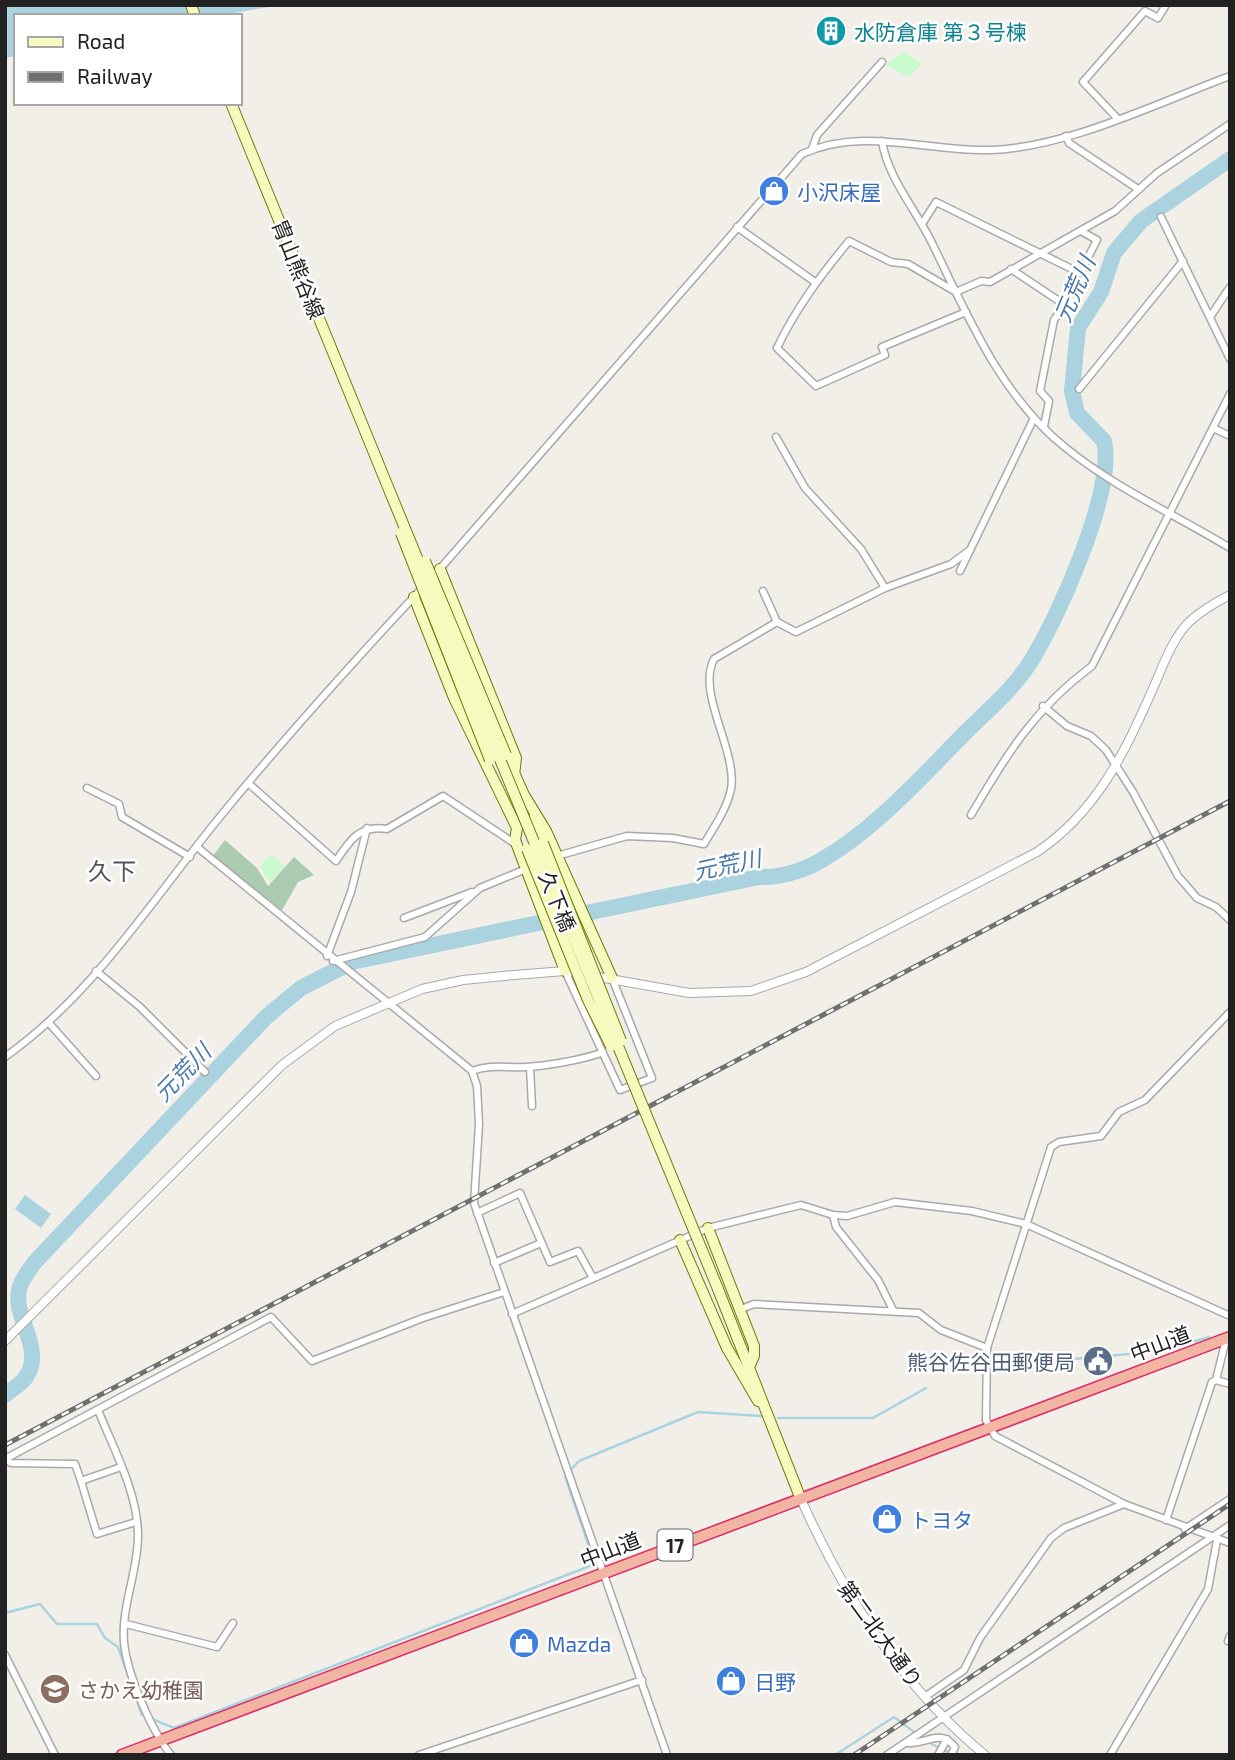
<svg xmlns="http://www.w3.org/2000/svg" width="1235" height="1760" viewBox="0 0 1235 1760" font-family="'Exo 2','Noto Sans JP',sans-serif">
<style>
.cemetery{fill:#aacbaf}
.park{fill:#c8facc}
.water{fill:#aad3df}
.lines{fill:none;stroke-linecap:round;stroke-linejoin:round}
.stream{stroke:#aad3df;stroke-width:2.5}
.river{stroke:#aad3df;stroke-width:16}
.minor-casing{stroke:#a9a9a9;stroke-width:9}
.tertiary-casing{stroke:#a9a9a9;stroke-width:10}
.secondary-casing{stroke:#707d05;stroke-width:12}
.trunk-casing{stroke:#dc2a67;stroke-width:13}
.minor{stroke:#fff;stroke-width:6}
.tertiary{stroke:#fff;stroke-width:8}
.secondary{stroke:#f7fabf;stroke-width:10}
.trunk{stroke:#f2b4a3;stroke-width:10}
.rail-casing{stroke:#707070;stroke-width:5}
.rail{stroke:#fff;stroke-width:2.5;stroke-dasharray:8;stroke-linecap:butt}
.secondary-bridge-casing{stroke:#707d05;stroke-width:12;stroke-linecap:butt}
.secondary-bridge{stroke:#f7fabf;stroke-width:10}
.labels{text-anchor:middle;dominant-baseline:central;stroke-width:5;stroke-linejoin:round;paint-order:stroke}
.shield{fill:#fff;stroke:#646464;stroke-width:2}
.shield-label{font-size:19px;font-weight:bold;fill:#222}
.culture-label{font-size:21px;fill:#0d838f;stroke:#fff;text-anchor:start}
.shop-label{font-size:21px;fill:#366cbe;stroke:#fff;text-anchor:start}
.street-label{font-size:21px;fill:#222;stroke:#fff}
.service-label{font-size:21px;fill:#4e5e75;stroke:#fff;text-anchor:end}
.education-label{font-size:21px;fill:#785e54;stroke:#fff;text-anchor:start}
.water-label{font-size:23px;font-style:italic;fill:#4a7aab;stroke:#fff}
.quarter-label{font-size:24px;fill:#555;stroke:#fff}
</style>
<rect width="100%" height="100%" fill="#f2efe9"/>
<path class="cemetery" d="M225,840L257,868L268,886L294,857L314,875L298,882L281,912L212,857Z"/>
<g class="park">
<path d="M903,52L922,63L909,77L886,65Z"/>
<path d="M273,856L285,866L270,882L260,867L267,857Z"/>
</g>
<g class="water">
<path d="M5,5H280L216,16H16V56L5,58Z"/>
<path d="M25,1195L51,1214L41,1228L15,1209Z"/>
</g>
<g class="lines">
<g class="stream">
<path d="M989,1371L1029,1363L1163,1351L1209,1337"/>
<path d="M778,1418H873L926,1388"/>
<path d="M5,1613L40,1604L57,1624H97L105,1638L118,1647L142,1715L146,1717"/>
<path d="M152,1719L174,1728L595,1564L565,1476L579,1461L698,1412L761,1416"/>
<path d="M928,1742L950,1753"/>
<path d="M835,1755L894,1717L917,1734"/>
</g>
<path class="river" d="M5,1395C11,1389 22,1384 26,1377C46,1347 10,1316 20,1286C23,1278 29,1270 34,1263L266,1017L301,988L352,962L759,877C779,878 803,871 820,861C876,829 922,776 967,731C988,710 1013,689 1029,664C1057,621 1116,490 1104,441L1077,413L1072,391L1078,328L1101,292L1114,253L1141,221L1230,159"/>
<g class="minor-casing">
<g id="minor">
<path d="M1117,118L1083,82L1145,11L1158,18L1166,5"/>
<path d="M1066,136L1069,143L1138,189"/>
<path d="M882,141C887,176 915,209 931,241C967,314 1000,396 1066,448C1115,488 1176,515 1230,548"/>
<path d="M812,149L817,135L882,62"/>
<path d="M1161,217L1230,359"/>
<path d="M922,224L936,202L1080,273L1097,240L1081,231"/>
<path d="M737,227L815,282"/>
<path d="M1011,269L1065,305L1054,320L1040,391L1049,401L1044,426"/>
<path d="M966,312L882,347L885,355L816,386L777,348C796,308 821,275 849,241L891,262L908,264L956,292L981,281L990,282L1115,211L1157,173L1230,124"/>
<path d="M1210,317L1230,287"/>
<path d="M1079,389L1183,261"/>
<path d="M1213,428L1230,436"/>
<path d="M776,437L805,488L861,549L885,588"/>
<path d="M438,571L802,154C863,126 927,152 991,150C1069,147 1157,103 1230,76"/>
<path d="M960,571L1034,418"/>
<path d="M763,591L777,622L796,632L885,588L951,564L970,550"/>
<path d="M1043,706L1067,726L1091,736L1106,750L1133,792L1178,876L1197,898L1216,907L1230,920"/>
<path d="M248,783L336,861C349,841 360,824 387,829L443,796L517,845"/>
<path d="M87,788L119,804L122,817L190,857"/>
<path d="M971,815C1006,755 1035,708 1092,666L1230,394"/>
<path d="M197,847L472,1071L477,1086L479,1124L474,1203L667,1755"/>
<path d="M557,856L627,836L673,838L704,844C714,827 727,809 731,789C738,752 696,693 714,659L777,622"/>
<path d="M404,918L472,892"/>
<path d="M327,956L351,892L367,828"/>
<path d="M333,961L425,937L480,888L526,869"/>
<path d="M96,971L140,1007L205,1072"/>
<path d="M565,971L620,1090L652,1078L612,978"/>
<path d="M1230,1012L1145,1100L1119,1112L1101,1136L1059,1142L1051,1147L987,1348L986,1420L995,1436L1124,1504L1230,1543"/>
<path d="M49,1023L96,1076"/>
<path d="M5,1057C95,993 154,897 223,813C287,735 355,660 424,586"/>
<path d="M530,1067L532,1106"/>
<path d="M472,1071C491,1064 506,1068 526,1067C546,1066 581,1060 601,1053"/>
<path d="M477,1213L520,1193L550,1262L578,1251L593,1278"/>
<path d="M833,1215L836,1227L878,1280L893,1310"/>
<path d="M494,1263L541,1243"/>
<path d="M739,1310L754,1304L919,1313L941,1330L987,1348"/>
<path d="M512,1314L708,1228L801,1205L833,1215L847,1216L895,1202L972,1211L1026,1224L1230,1316"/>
<path d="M1226,1339L1216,1380L1230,1384"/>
<path d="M98,1410C114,1450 138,1493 138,1536C138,1571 121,1607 124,1642C127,1674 151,1730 171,1755"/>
<path d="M5,1459L271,1317L312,1361L423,1318L504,1292"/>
<path d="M5,1459L11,1463L75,1464L81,1481"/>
<path d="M121,1467L81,1481L97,1534L136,1522"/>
<path d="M1166,1520L1212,1382L1216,1380"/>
<path d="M1185,1529L1230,1499"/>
<path d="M126,1624L217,1647L233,1623"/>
<path d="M1228,1641L1230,1636"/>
<path d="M5,1655L55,1755"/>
<path d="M926,1696L964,1670L980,1638L1051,1538L1064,1528L1124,1504"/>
<path d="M906,1743C930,1744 938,1728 955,1747L951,1755"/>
<path d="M419,1755L642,1680"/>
<path d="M887,1755L1230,1525"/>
<path d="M938,1755L947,1739"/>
<path d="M1110,1755L1208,1589L1217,1540"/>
</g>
</g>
<g class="tertiary-casing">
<g id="tertiary">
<path d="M5,1341L282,1065L335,1026L422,989L463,980L514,975L565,971L689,993L751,991L806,972L1037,852C1095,813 1124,755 1151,693C1162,669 1171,640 1189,622C1201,611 1216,602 1230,595"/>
<path d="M800,1497C843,1594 902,1687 985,1755"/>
</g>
</g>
<g class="secondary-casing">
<g id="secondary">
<path d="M191,5L195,16"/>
<path d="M231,103L390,492"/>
<path d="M440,569L516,758L514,775"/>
<path d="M414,597L454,698L517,828L515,840L565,971"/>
<path d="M506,755L524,795L546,831L612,978"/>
<path d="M534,818L543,843"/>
<path d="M708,1228L754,1346V1356L749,1367"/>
<path d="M680,1240L727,1348L758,1401"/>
<path d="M718,1289L800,1497"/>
</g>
</g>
<g class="trunk-casing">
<path id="trunk" d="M122,1755L1230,1337"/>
</g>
<use href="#minor" class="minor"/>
<use href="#tertiary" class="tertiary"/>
<use href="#secondary" class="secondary"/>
<use href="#trunk" class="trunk"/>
<g class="rail-casing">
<g id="rail">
<path d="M5,1445L1230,801"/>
<path d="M854,1755L1230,1504"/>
</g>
</g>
<use href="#rail" class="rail"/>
<g class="secondary-bridge-casing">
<g id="secondary-bridge">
<path d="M390,492L718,1289"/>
<path d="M401,533L490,760"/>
<path d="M425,561L506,755"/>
<path d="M543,843L621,1041"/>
<path d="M527,849L588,1000L611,1046"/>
</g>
</g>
<use href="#secondary-bridge" class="secondary-bridge"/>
</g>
<defs>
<g id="building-disc" transform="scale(1.575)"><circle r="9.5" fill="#0f9aa8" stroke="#fff"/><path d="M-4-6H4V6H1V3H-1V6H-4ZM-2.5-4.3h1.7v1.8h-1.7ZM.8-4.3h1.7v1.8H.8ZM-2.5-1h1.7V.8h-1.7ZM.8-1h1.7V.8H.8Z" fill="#fff"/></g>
<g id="shop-disc" transform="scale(1.575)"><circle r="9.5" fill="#3f7fe0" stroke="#fff"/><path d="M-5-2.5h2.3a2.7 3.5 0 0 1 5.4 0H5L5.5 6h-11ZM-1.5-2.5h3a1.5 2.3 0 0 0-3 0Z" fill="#fff"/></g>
<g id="civic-disc" transform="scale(1.575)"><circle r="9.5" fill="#5c6f8a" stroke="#fff"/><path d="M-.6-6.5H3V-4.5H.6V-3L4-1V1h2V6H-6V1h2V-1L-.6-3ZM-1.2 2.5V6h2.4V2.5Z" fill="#fff"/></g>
<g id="school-disc" transform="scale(1.575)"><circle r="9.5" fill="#8d6e63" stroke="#fff"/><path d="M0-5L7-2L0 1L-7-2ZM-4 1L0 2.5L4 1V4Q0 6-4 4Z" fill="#fff"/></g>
</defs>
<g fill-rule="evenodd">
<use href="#building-disc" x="831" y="31"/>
<use href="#shop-disc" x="774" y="191"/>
<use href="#civic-disc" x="1098" y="1361"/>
<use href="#shop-disc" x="887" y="1519"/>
<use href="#shop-disc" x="524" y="1643"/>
<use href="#shop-disc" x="731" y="1681"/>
<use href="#school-disc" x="55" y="1689"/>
</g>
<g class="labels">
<rect class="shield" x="657.5" y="1529.5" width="35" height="31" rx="5"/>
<g class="shield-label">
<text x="675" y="1545">17</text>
</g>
<g class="culture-label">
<text x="854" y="31">水防倉庫 第３号楝</text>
</g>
<g class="shop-label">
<text x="797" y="191">小沢床屋</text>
<text x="910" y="1519">トヨタ</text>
<text x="547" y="1643">Mazda</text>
<text x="754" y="1681">日野</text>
</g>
<g class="street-label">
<text transform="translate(299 269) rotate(68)">胄山熊谷線</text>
<text transform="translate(558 901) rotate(68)">久下橋</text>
<text transform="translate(1160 1343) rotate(-21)">中山道</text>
<text transform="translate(610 1549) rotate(-21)">中山道</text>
<text transform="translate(881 1634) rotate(54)">第二北大通り</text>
</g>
<g class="service-label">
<text x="1075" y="1361">熊谷佐谷田郵便局</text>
</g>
<g class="education-label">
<text x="78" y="1689">さかえ幼稚園</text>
</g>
<g class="water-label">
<text transform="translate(1074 289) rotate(-67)">元荒川</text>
<text transform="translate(727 864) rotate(-12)">元荒川</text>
<text transform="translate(182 1072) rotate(-46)">元荒川</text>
</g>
<g class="quarter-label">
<text x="112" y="870">久下</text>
</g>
</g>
<rect width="1235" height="1760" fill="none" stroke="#222222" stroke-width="14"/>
<rect x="14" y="14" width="228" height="91" fill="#ffffff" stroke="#a7a7a7" stroke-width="2"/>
<rect x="28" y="37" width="35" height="10" fill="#f7fabf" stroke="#a7a7a7" stroke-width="2"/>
<text x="77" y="49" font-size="21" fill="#222222">Road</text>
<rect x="28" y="72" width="35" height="10" fill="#707070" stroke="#a7a7a7" stroke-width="2"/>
<text x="77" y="84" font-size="21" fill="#222222">Railway</text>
</svg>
